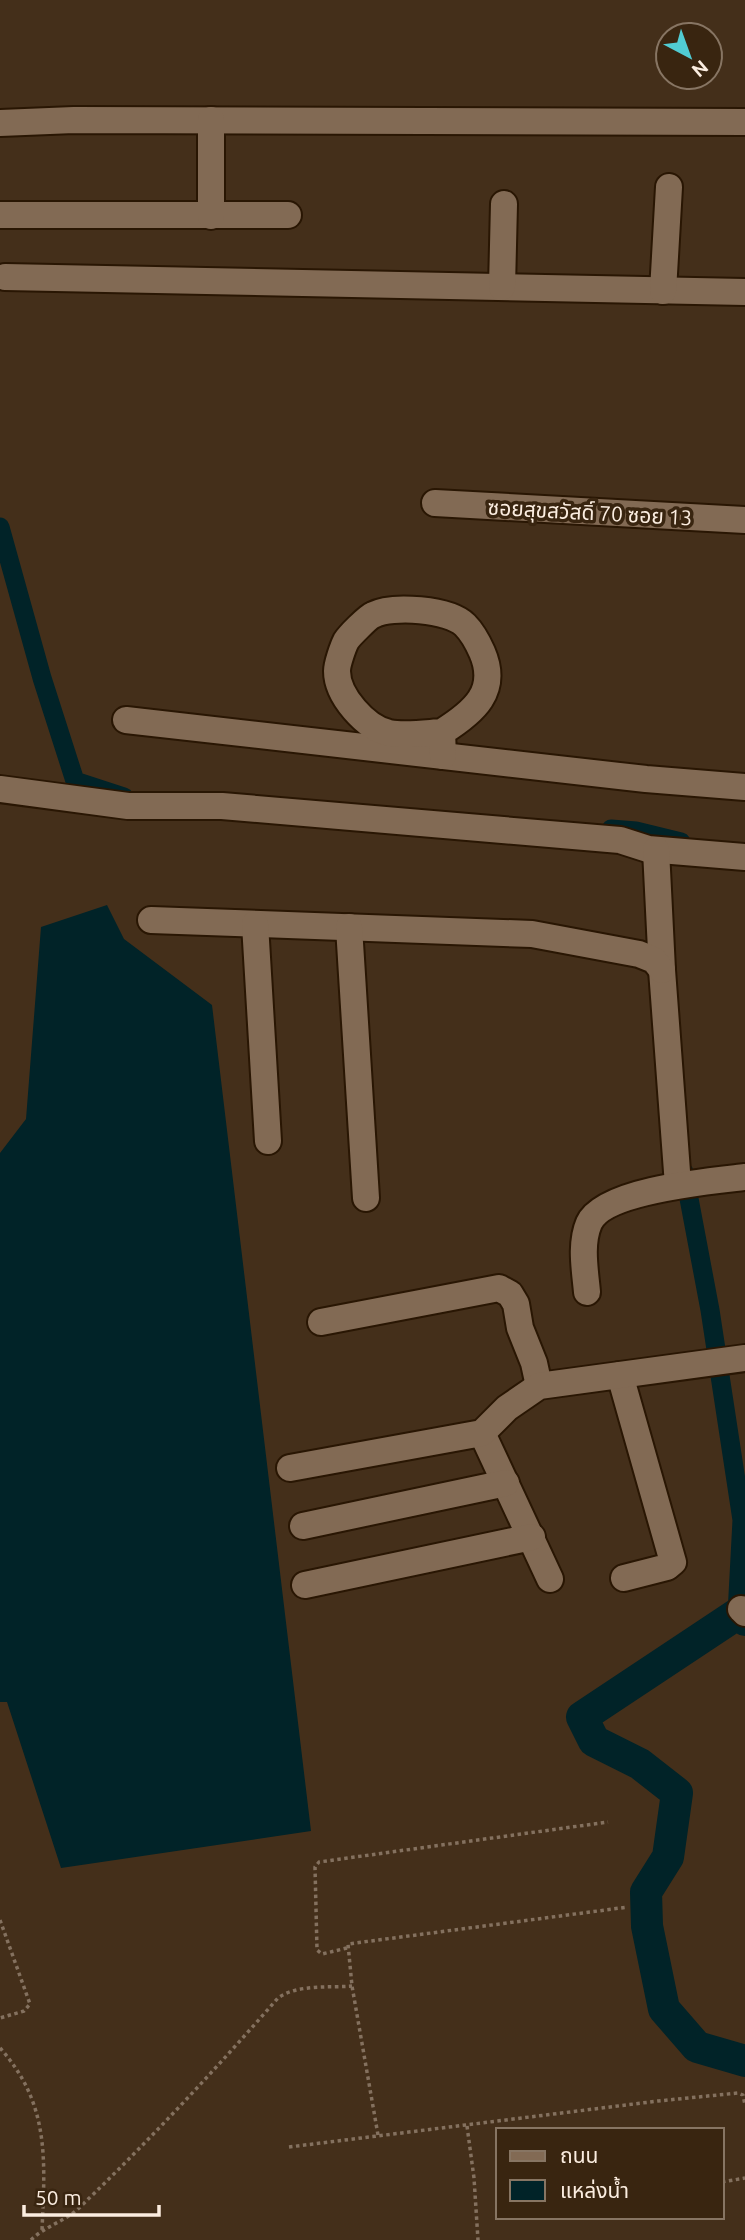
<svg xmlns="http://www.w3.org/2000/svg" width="745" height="2240" viewBox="0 0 745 2240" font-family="Ubuntu,'Noto Sans Thai',sans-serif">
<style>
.water{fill:#012328}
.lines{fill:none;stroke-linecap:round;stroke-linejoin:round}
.canal{stroke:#012328;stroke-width:19}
.river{stroke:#012328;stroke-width:32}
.minor-casing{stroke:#291603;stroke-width:30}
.path{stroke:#84715f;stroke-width:3.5;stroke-dasharray:3.5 3.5;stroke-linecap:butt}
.minor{stroke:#826a54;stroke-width:26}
.labels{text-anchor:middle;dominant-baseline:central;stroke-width:7;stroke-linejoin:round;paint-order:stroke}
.street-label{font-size:21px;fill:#fbede0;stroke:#392510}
</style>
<rect width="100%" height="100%" fill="#442f1a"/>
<path class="water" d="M107,905L124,939L212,1005L311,1831L61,1868L7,1702H0V1153L26,1119L41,927Z"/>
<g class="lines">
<g class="canal">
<path d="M0,527L42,678L75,781L124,797"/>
<path d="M611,829L636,831L681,842"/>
<path d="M684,1172L710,1310L742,1520L737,1614"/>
</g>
<path class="river" d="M745,1620L737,1614L582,1717L594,1741L640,1764L677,1793L668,1857L646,1892L647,1926L664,2009L697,2047L745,2061"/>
<g class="minor-casing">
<g id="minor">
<path d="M0,123L74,120L745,122"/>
<path d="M0,215H288"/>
<path d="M211,216V120"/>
<path d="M5,277L745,292"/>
<path d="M502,287L504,204"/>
<path d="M663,291L669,187"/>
<path d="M435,503L745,520"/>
<path d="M126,720L646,779L745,787"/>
<path d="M442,732C474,712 499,691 482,652C478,643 471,631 465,625C449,609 392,605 373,615C368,617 349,636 346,641C343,647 337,664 337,671C337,696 366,728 389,733C405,736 426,733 442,732L443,756"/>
<path d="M0,789L128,806H222L620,840L648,849L745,857"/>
<path d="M656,850L662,970L678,1185"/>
<path d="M151,920L532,934L639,954L654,960L662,970"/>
<path d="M255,924L268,1141"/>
<path d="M349,927L366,1198"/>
<path d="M587,1292C585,1270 580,1244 589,1223C604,1190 711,1181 745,1177"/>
<path d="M321,1322L499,1288L510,1294L516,1304L520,1328L534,1363L539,1386"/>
<path d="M620,1375L673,1562L667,1567L624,1578"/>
<path d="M482,1433L550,1579"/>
<path d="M290,1468L482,1433L507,1408L539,1386L745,1358"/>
<path d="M303,1526L506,1483"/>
<path d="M305,1585L532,1537"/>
<path d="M741,1609L745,1613"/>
</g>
</g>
<g class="path">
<path d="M0,1920L30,2004L24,2011L0,2018"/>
<path d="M347,1948L322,1954L317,1950L315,1867L319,1862L608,1822"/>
<path d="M0,2048C50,2104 45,2160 42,2230"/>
<path d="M467,2126L474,2178L478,2240"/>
<path d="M378,2135L352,1986L348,1944L628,1907"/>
<path d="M289,2147L658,2101L738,2093L743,2095L745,2105"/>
<path d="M722,2182L745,2178"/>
<path d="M31,2240C45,2226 64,2222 79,2208C149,2141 215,2070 278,1998C297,1984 329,1988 352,1986"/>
</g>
<use href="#minor" class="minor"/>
</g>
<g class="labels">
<g class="street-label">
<text transform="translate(590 512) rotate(3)">ซอยสุขสวัสดิ์ 70 ซอย 13</text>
</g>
</g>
<rect x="496" y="2128" width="228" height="91" fill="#392510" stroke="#877563" stroke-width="2"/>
<rect x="510" y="2151" width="35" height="10" fill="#826a54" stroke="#877563" stroke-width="2"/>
<text x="560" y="2163" font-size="21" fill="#fbede0">ถนน</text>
<rect x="510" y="2180" width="35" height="21" fill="#012328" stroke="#877563" stroke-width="2"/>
<text x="560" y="2198" font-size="21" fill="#fbede0">แหล่งน้ำ</text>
<g transform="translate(689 56) rotate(139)"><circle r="33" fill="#392510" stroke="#877563" stroke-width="2"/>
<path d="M0-5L12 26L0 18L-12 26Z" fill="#51ccd3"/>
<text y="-10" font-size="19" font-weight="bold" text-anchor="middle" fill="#fbede0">N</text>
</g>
<path d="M24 2205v10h135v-10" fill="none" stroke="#fbede0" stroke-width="3.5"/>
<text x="35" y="2205" font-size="21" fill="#fbede0" stroke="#392510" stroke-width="5" paint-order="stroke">50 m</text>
</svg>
